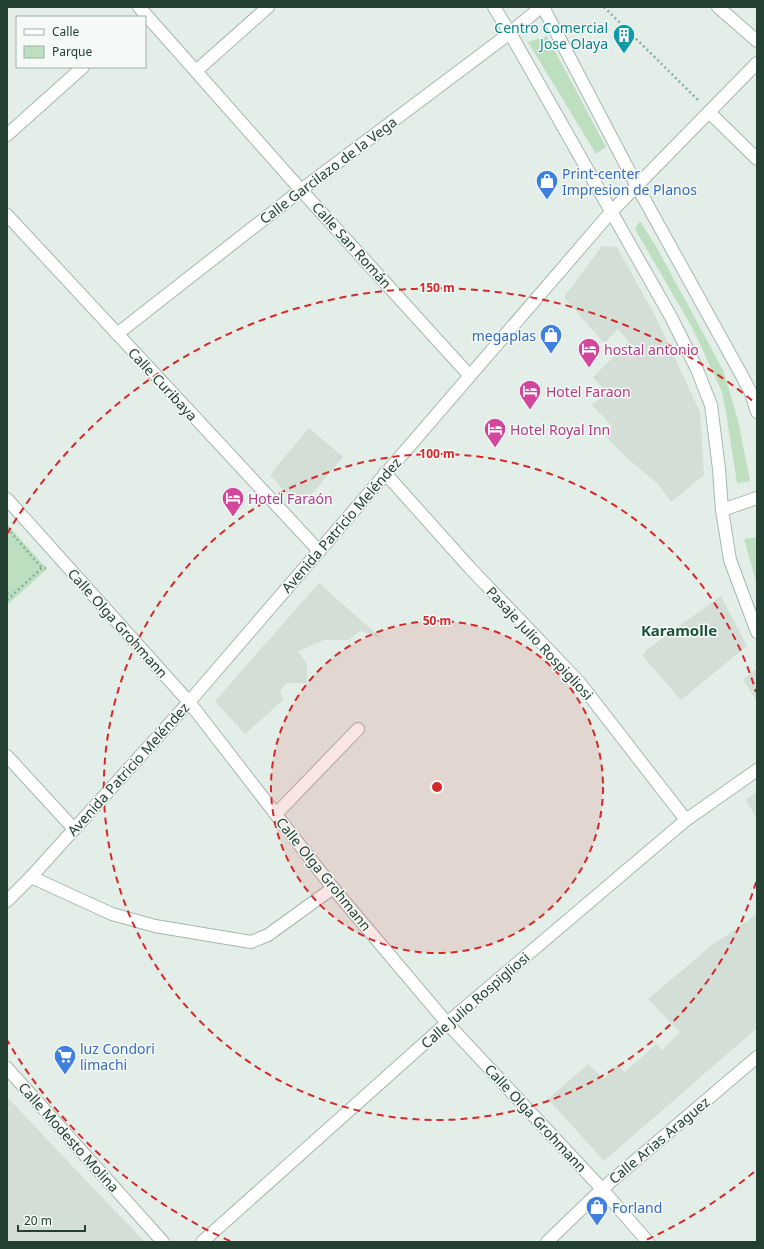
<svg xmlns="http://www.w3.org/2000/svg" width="764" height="1249" viewBox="0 0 764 1249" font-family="'Noto Sans',sans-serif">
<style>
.built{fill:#d2ded6}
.green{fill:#bddfc0}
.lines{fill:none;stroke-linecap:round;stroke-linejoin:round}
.minor-casing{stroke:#a6b6ae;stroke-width:14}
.tertiary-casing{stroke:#a6b6ae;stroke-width:14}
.secondary-casing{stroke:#a2b9ae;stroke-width:14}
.path{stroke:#84b19c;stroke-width:2.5;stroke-dasharray:2 3;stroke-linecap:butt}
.minor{stroke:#fff;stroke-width:12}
.tertiary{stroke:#fff;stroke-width:12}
.secondary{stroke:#fff;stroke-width:12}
.ring{fill:none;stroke:#d62828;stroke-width:2;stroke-dasharray:7 5}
.labels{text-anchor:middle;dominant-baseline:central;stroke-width:3;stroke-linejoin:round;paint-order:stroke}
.culture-label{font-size:14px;fill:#0d838f;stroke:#f5faf6;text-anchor:end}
.street-label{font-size:14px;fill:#234033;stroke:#f5faf6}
.shop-label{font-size:14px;fill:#366cbe;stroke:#f5faf6;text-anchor:start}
.hotel-label{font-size:14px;fill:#b23c85;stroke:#f5faf6;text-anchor:start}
.neighbourhood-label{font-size:15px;font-weight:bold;fill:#1e523d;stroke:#f5faf6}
.centre{fill:#d62828;stroke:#f5faf6;stroke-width:2}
.ring-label{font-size:12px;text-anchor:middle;font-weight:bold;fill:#d62828;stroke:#f5faf6;stroke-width:3;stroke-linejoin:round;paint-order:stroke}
</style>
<rect width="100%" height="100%" fill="#e4eee8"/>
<g class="built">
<path d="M602,246L617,247L657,320L700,412L704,475L671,502L658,484L626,457L604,435L612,426L592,405L607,393L593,377L629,342L618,329L604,343L564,297Z"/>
<path d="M309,428L343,457L305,502L292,500L270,475Z"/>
<path d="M319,583L381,638L360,631L349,640H324L298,651L307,664V683H287L280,690L283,700L245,734L215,701Z"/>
<path d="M721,596L747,646L681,700L643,656L646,650Z"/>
<path d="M756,669L757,671V702L743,679Z"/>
<path d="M757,791V819L746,800Z"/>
<path d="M757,912V1028L604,1161L548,1099L588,1064L604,1079L617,1065L625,1072L656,1044L662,1050L680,1032L648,999L711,946L749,920Z"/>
<path d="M7,1097L93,1188L145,1242H7Z"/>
</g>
<g class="green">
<path d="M547,36L606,147L596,154L528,42Z"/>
<path d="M640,221L657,248L723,370L738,420L750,481L737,483L726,412L722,392L693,329L635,229Z"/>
<path d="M7,524L47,569L7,605Z"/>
<path d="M757,537V585L744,539Z"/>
</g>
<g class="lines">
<g class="minor-casing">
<g id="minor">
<path d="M139,7L301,190L469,375"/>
<path d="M718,7L757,41"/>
<path d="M196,71L268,7"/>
<path d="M709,112L757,159"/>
<path d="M7,135L83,67"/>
<path d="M7,215L319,551"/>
<path d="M117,334L301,190L510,33L541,7"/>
<path d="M385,473L470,568L579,682L686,820"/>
<path d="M7,499L189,702L333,888L447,1023L602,1189L648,1242"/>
<path d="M722,510L757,498"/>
<path d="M7,756L74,829"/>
<path d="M276,814L358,729"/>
<path d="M31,877L112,914L155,926L251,942L268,935L333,888"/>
<path d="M7,1068L163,1242"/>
<path d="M202,1242L447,1023L686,820L757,770"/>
<path d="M547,1242L602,1189L757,1057"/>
</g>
</g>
<g class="tertiary-casing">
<path id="tertiary" d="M7,901L31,877L189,702L611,212L757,63"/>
</g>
<g class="secondary-casing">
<g id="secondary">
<path d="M494,7L510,33L671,317L696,367L711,405L719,469L722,510L730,560L757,632"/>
<path d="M543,7L637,186L741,374L751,393L757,412"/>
</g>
</g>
<g class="path">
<path d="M604,7L698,100"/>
<path d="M7,528L42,568"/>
<path d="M7,593L11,597"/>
<path d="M7,600L42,568H46"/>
</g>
<use href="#minor" class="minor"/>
<use href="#tertiary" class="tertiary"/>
<use href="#secondary" class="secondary"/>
</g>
<circle cx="437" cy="787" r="166" fill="#d62828" fill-opacity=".12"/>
<g class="ring">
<circle cx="437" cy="787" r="166"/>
<path d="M756 882A333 333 0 1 1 756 692"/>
<path d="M754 1172A499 499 0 0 1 644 1241M230 1241A499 499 0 0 1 7 1040M7 534A499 499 0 0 1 754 402"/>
</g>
<defs>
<g id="building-pin" transform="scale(1.15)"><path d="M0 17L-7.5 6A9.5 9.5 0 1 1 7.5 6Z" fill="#0f9aa8" stroke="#f5faf6"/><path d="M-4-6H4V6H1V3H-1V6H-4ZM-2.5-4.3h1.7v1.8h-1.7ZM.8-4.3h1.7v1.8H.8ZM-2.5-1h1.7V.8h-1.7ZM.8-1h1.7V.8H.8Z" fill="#fff"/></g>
<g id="shop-pin" transform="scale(1.15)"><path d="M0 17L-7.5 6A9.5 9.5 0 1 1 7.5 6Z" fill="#3f7fe0" stroke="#f5faf6"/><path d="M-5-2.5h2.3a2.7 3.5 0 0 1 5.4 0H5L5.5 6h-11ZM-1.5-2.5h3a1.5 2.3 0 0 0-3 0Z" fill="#fff"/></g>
<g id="hotel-pin" transform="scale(1.15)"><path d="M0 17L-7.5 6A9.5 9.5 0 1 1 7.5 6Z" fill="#d1479c" stroke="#f5faf6"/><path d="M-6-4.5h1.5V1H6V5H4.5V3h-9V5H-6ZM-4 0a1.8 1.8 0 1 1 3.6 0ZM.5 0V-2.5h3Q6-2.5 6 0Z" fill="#fff"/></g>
<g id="supermarket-pin" transform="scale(1.15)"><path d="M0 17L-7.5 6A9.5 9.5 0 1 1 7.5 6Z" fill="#3f7fe0" stroke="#f5faf6"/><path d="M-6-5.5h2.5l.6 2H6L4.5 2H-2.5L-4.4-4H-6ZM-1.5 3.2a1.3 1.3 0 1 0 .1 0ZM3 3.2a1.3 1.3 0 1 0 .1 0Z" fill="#fff"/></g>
</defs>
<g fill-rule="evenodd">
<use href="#building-pin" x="624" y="35"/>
<use href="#shop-pin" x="547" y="181"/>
<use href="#shop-pin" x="551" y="335"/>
<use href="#hotel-pin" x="589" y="349"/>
<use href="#hotel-pin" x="530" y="391"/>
<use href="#hotel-pin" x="495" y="429"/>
<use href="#hotel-pin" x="233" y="498"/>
<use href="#supermarket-pin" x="65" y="1056"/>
<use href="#shop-pin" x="597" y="1207"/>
</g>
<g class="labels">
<g class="culture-label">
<text x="608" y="27">Centro Comercial<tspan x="608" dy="16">Jose Olaya</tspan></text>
</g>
<g class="street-label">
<text transform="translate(328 170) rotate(-37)">Calle Garcilazo de la Vega</text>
<text transform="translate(352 245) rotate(48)">Calle San Román</text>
<text transform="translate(163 384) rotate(47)">Calle Curibaya</text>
<text transform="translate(341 525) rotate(-49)">Avenida Patricio Meléndez</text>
<text transform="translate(118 623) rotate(48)">Calle Olga Grohmann</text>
<text transform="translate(540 643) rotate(47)">Pasaje Julio Rospigliosi</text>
<text transform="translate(128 769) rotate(-48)">Avenida Patricio Meléndez</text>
<text transform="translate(324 874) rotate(51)">Calle Olga Grohmann</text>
<text transform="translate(475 1000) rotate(-41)">Calle Julio Rospigliosi</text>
<text transform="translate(536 1118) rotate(47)">Calle Olga Grohmann</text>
<text transform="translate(69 1137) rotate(48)">Calle Modesto Molina</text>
<text transform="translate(659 1140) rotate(-40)">Calle Arias Araguez</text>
</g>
<g class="shop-label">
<text x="562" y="173">Print-center<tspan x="562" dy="16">Impresion de Planos</tspan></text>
<text x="536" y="335" text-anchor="end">megaplas</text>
<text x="80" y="1048">luz Condori<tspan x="80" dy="16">limachi</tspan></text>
<text x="612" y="1207">Forland</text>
</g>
<g class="hotel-label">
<text x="604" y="349">hostal antonio</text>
<text x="546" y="391">Hotel Faraon</text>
<text x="510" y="429">Hotel Royal Inn</text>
<text x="248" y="498">Hotel Faraón</text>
</g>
<g class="neighbourhood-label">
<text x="679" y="630">Karamolle</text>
</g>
</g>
<circle cx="437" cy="787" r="6" class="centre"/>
<g class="ring-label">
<text x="437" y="292">150 m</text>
<text x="437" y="458">100 m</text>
<text x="437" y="625">50 m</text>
</g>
<rect width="764" height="1249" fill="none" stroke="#234033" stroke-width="16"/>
<rect x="16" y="16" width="130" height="52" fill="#f5faf6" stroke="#a1b0a8"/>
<rect x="24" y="29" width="20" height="6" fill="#ffffff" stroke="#a1b0a8"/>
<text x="52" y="36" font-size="12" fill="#234033">Calle</text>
<rect x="24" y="46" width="20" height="12" fill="#bddfc0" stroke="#a1b0a8"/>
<text x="52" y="56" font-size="12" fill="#234033">Parque</text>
<path d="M18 1225v6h67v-6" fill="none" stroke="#234033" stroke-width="2"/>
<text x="24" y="1225" font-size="12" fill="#234033" stroke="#f5faf6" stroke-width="3" paint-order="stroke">20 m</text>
</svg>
